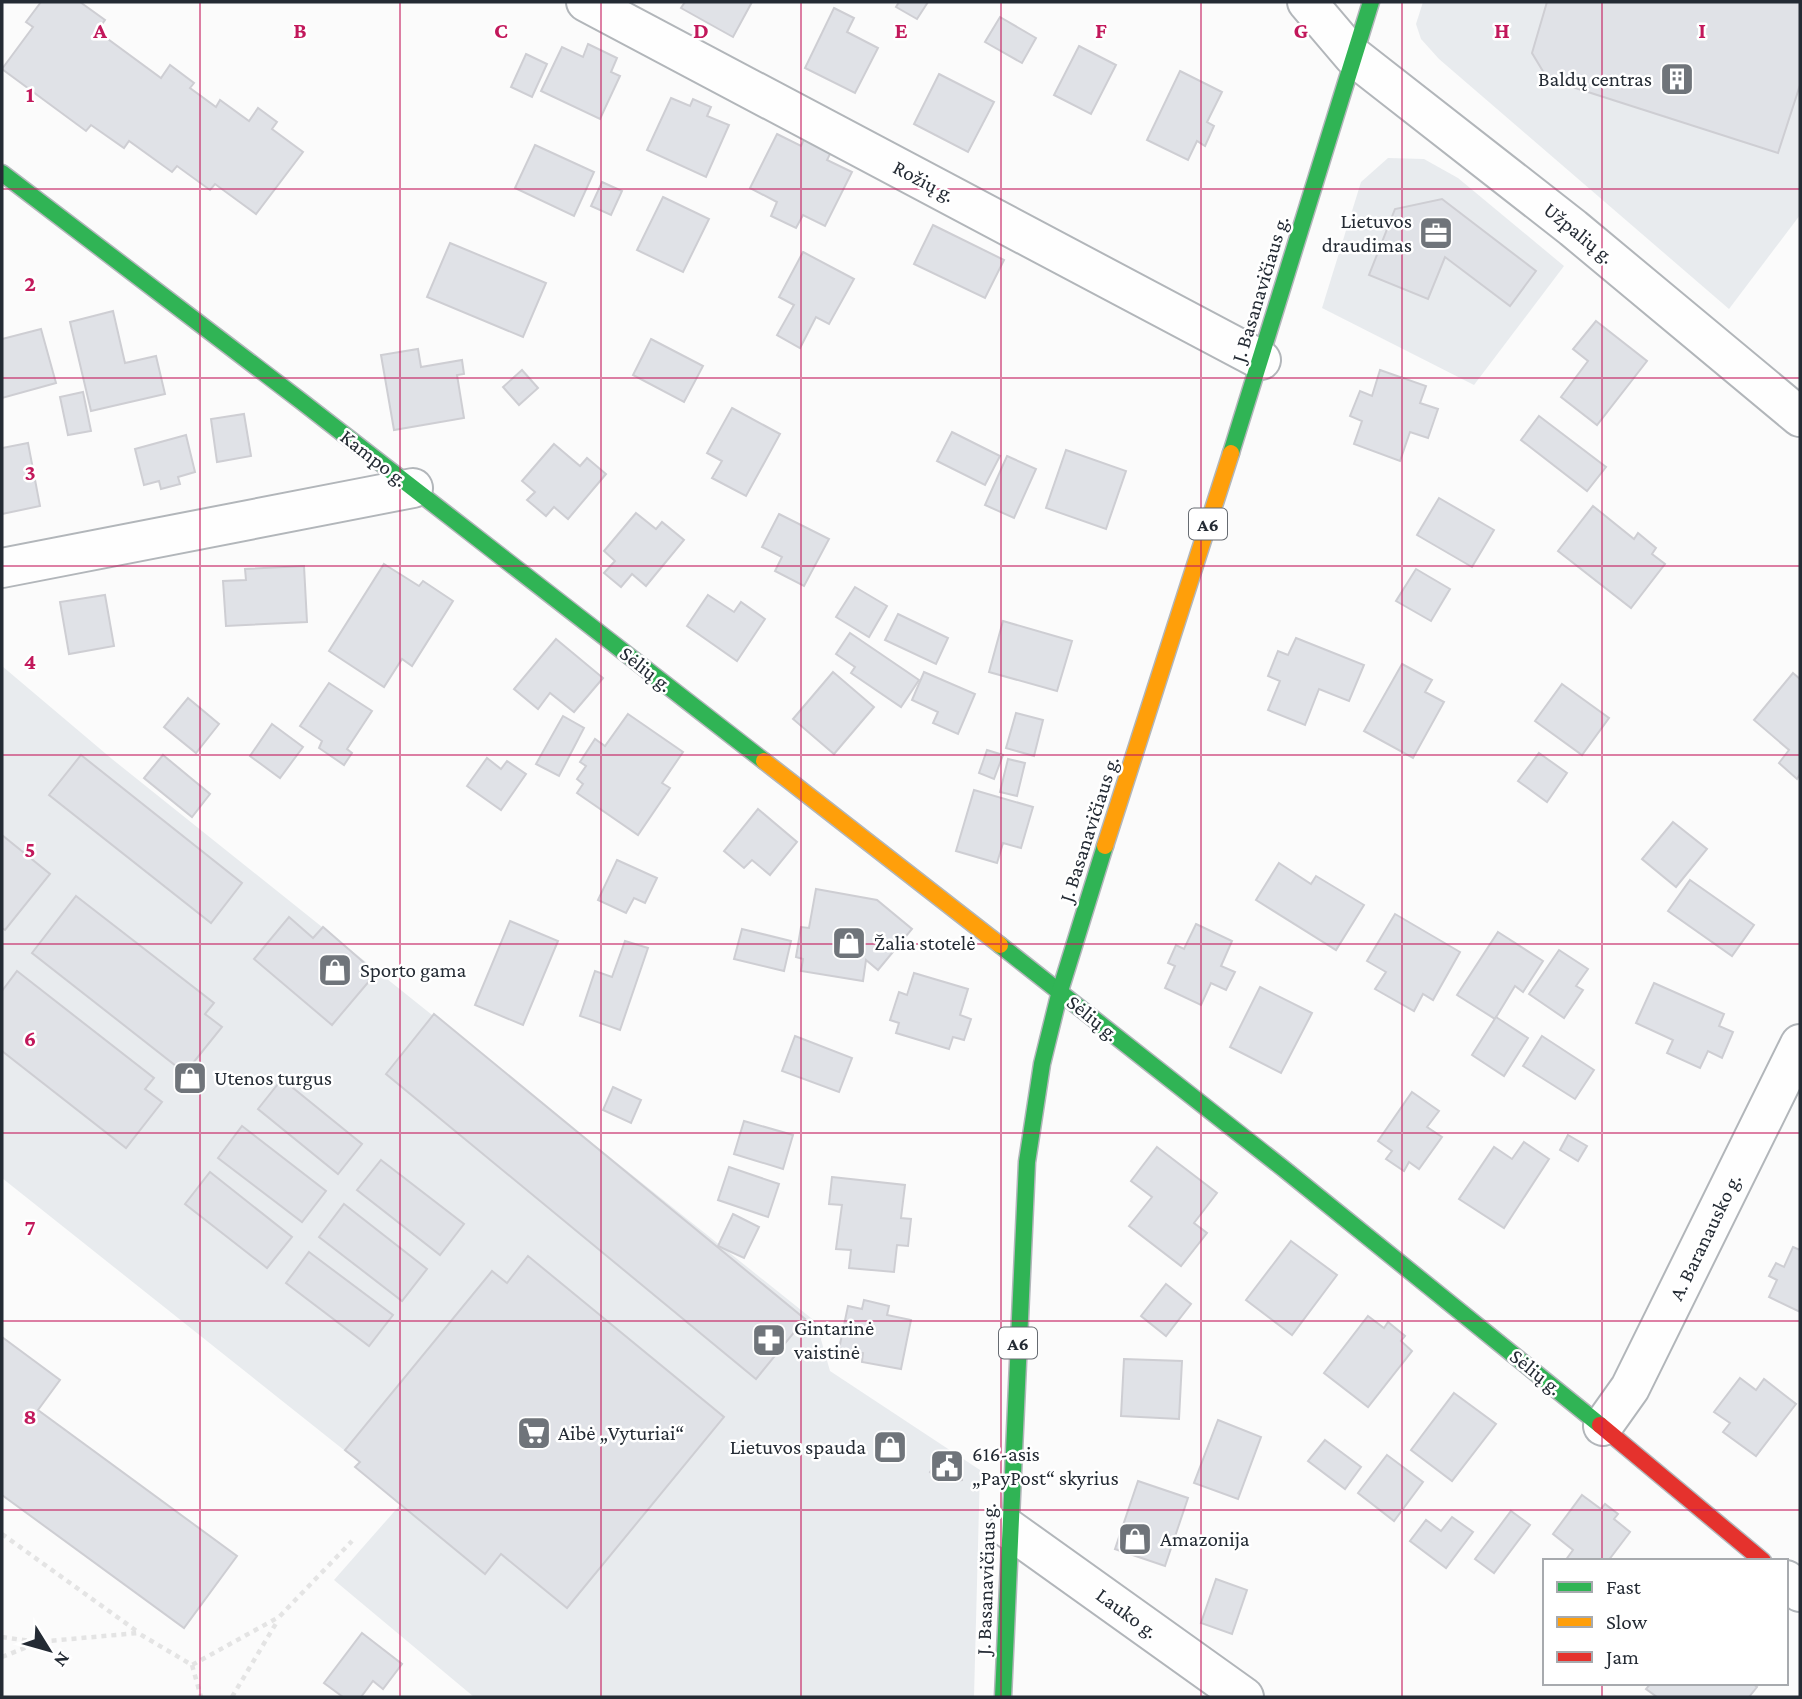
<svg xmlns="http://www.w3.org/2000/svg" width="1802" height="1699" viewBox="0 0 1802 1699" font-family="'Crimson Pro',serif">
<style>
.built{fill:#e8ebee}
.building{fill:#e0e2e7;stroke:#ceced3;stroke-width:2}
.lines{fill:none;stroke-linecap:round;stroke-linejoin:round}
.street-casing{stroke:#b2b6ba;stroke-width:42}
.fast-casing{stroke:#b2b6ba;stroke-width:19}
.slow-casing{stroke:#b2b6ba;stroke-width:19}
.jam-casing{stroke:#b2b6ba;stroke-width:19}
.path{stroke:#e4e4e4;stroke-width:4.5;stroke-dasharray:5 5;stroke-linecap:butt}
.street{stroke:#fefefe;stroke-width:38}
.fast{stroke:#30b455;stroke-width:16}
.slow{stroke:#ff9f0a;stroke-width:16}
.jam{stroke:#e5322d;stroke-width:16}
.grid{fill:none;stroke:#c2185b;stroke-width:2;stroke-opacity:0.55}
.labels{text-anchor:middle;dominant-baseline:central;stroke-width:5;stroke-linejoin:round;paint-order:stroke}
.shield{fill:#fff;stroke:#666b71;stroke-width:2}
.shield-label{font-size:19px;font-weight:bold;fill:#242b34}
.poi-label{font-size:21px;fill:#242b34;stroke:#fff;text-anchor:start}
.street-label{font-size:21px;fill:#242b34;stroke:#fff}
.grid-label{font-size:23px;text-anchor:middle;font-weight:bold;fill:#c2185b;stroke:#fff;stroke-width:5;stroke-linejoin:round;paint-order:stroke}
</style>
<rect width="100%" height="100%" fill="#fbfbfb"/>
<g class="built">
<path d="M1423,2H1800V215L1729,309L1439,59L1421,39L1416,24Z"/>
<path d="M1388,158L1424,159L1458,178L1564,266L1474,385L1322,308L1361,182Z"/>
<path d="M2,666L112,759L816,1322L830,1371L980,1470L974,1697H474L334,1580L400,1505L355,1467L359,1462L2,1178Z"/>
</g>
<g class="building">
<path d="M41,2H80L105,20L97,31L161,78L170,65L194,83L190,88L216,107L220,100L249,121L258,108L277,122L272,129L303,152L256,214L215,184L210,190L177,166L172,172L129,141L124,148L91,125L86,131L2,69L33,27L26,22Z"/>
<path d="M685,2H752L733,37L681,8Z"/>
<path d="M899,2H928L917,19L896,7Z"/>
<path d="M1547,2H1800V85L1778,153L1563,84L1544,73L1532,53Z"/>
<path d="M834,8L854,18L847,32L878,48L855,93L805,68Z"/>
<path d="M1000,17L1036,38L1022,63L985,42Z"/>
<path d="M588,44L617,58L611,72L620,76L600,119L541,91L562,47L583,57Z"/>
<path d="M1079,46L1116,65L1091,114L1054,95Z"/>
<path d="M526,54L547,64L532,97L511,87Z"/>
<path d="M1180,71L1222,92L1207,122L1214,126L1205,146L1197,141L1188,160L1147,140Z"/>
<path d="M939,74L994,102L968,152L914,124Z"/>
<path d="M671,98L690,106L693,99L711,107L707,116L729,125L706,177L647,150Z"/>
<path d="M777,134L801,146L806,135L833,148L827,160L852,172L825,226L803,215L796,228L771,216L777,202L750,188Z"/>
<path d="M535,145L594,172L574,216L515,188Z"/>
<path d="M602,182L622,191L611,215L591,206Z"/>
<path d="M663,197L709,219L683,272L637,250Z"/>
<path d="M1442,199L1536,271L1510,306L1445,257L1428,299L1369,275L1395,209Z"/>
<path d="M933,225L1004,260L985,298L914,264Z"/>
<path d="M450,243L546,283L523,337L427,297Z"/>
<path d="M803,252L854,279L829,324L816,317L800,348L777,335L794,305L779,297Z"/>
<path d="M113,311L125,363L156,356L165,394L91,411L70,322Z"/>
<path d="M1596,321L1647,361L1597,425L1561,397L1588,361L1573,349Z"/>
<path d="M41,329L56,383L2,398V339Z"/>
<path d="M651,339L703,366L684,402L633,375Z"/>
<path d="M418,349L421,367L462,360L464,374L457,375L464,418L394,430L381,355Z"/>
<path d="M522,370L538,388L519,405L503,387Z"/>
<path d="M1380,370L1426,386L1420,403L1438,409L1428,438L1410,432L1400,461L1354,444L1362,421L1350,416L1360,391L1372,396Z"/>
<path d="M83,392L91,431L68,435L60,397Z"/>
<path d="M732,408L780,434L746,496L712,478L722,461L707,453Z"/>
<path d="M244,414L251,456L217,462L211,419Z"/>
<path d="M1539,416L1606,467L1587,491L1521,440Z"/>
<path d="M952,432L1000,456L985,485L937,461Z"/>
<path d="M186,435L195,472L178,477L180,484L161,489L159,481L144,485L135,449Z"/>
<path d="M28,443L40,506L2,514V448Z"/>
<path d="M554,444L580,466L587,458L606,474L568,519L554,507L546,516L527,500L535,492L522,481Z"/>
<path d="M1066,450L1126,471L1106,529L1046,508Z"/>
<path d="M1007,456L1036,469L1014,518L985,505Z"/>
<path d="M1439,498L1494,530L1472,567L1417,535Z"/>
<path d="M1593,506L1634,539L1638,533L1656,548L1652,554L1665,564L1631,608L1558,551Z"/>
<path d="M636,513L656,529L662,522L684,540L646,586L632,574L621,587L604,573L615,561L604,551Z"/>
<path d="M779,514L829,539L804,586L775,571L782,557L762,547Z"/>
<path d="M384,564L419,586L423,581L453,601L412,666L402,659L384,687L329,651Z"/>
<path d="M304,566L307,622L226,626L223,581L246,580L245,569Z"/>
<path d="M1416,569L1450,589L1431,621L1396,601Z"/>
<path d="M855,587L887,606L869,637L836,617Z"/>
<path d="M105,595L114,646L69,654L60,602Z"/>
<path d="M708,595L734,612L741,602L765,619L737,661L687,626Z"/>
<path d="M898,614L948,638L936,664L885,640Z"/>
<path d="M1003,621L1072,641L1057,691L989,672Z"/>
<path d="M850,633L919,680L901,707L851,673L855,667L836,654Z"/>
<path d="M1296,638L1364,665L1349,701L1319,689L1305,725L1268,710L1280,681L1268,676L1278,651L1288,655Z"/>
<path d="M556,639L603,678L574,712L550,693L538,709L514,689Z"/>
<path d="M1402,664L1432,680L1425,692L1444,702L1413,758L1364,731Z"/>
<path d="M833,672L874,707L834,754L793,719Z"/>
<path d="M924,672L975,694L958,734L933,723L938,712L912,700Z"/>
<path d="M1793,673L1800,679V774L1797,779L1779,763L1789,750L1754,720Z"/>
<path d="M329,683L372,711L347,749L352,753L344,765L319,748L322,741L300,726Z"/>
<path d="M1562,684L1609,718L1582,755L1535,721Z"/>
<path d="M188,698L219,724L196,753L164,727Z"/>
<path d="M1016,713L1043,720L1034,756L1006,748Z"/>
<path d="M628,714L683,752L662,783L670,788L638,835L577,793L583,784L577,779L586,766L580,762L595,739L605,746Z"/>
<path d="M563,716L584,728L559,776L536,764Z"/>
<path d="M272,724L303,747L280,778L250,756Z"/>
<path d="M987,750L1003,755L994,779L979,773Z"/>
<path d="M1539,753L1567,773L1547,802L1518,781Z"/>
<path d="M81,755L242,883L211,923L49,795Z"/>
<path d="M163,755L210,794L192,817L144,778Z"/>
<path d="M487,758L501,769L507,761L526,774L501,810L467,786Z"/>
<path d="M1008,759L1025,763L1017,796L1000,792Z"/>
<path d="M974,790L1033,807L1021,848L1003,843L997,863L956,851Z"/>
<path d="M758,809L797,842L770,875L752,860L744,868L724,851Z"/>
<path d="M1673,822L1707,849L1676,887L1642,859Z"/>
<path d="M2,835L50,874L5,930L2,928Z"/>
<path d="M617,860L657,878L645,903L634,898L626,913L598,900Z"/>
<path d="M1279,863L1311,884L1316,876L1364,905L1336,950L1256,900Z"/>
<path d="M1690,880L1754,925L1732,956L1668,911Z"/>
<path d="M816,889L877,900L912,929L878,970L866,960L863,981L801,971L803,959L796,957L801,927L809,928Z"/>
<path d="M76,896L214,1003L205,1014L222,1027L185,1073L32,953Z"/>
<path d="M1395,914L1460,952L1433,1000L1423,994L1414,1011L1375,989L1386,972L1367,961Z"/>
<path d="M289,917L313,938L323,927L376,973L332,1025L254,959Z"/>
<path d="M510,921L558,941L523,1025L475,1005Z"/>
<path d="M1196,924L1232,941L1221,966L1235,972L1226,990L1211,983L1201,1005L1165,988L1175,966L1168,963L1176,945L1184,949Z"/>
<path d="M742,929L791,941L784,971L734,959Z"/>
<path d="M1498,932L1543,961L1523,992L1515,986L1495,1019L1457,995Z"/>
<path d="M625,941L648,948L620,1030L580,1016L595,971L612,977Z"/>
<path d="M1559,950L1588,969L1576,986L1583,990L1564,1018L1529,994Z"/>
<path d="M17,971L154,1078L145,1089L162,1102L126,1148L2,1051V991Z"/>
<path d="M914,973L968,989L960,1015L971,1019L964,1040L953,1037L949,1049L896,1033L899,1023L890,1020L899,992L907,995Z"/>
<path d="M1654,983L1724,1014L1719,1026L1733,1032L1722,1058L1708,1051L1700,1068L1667,1053L1673,1040L1636,1023Z"/>
<path d="M1260,987L1312,1013L1281,1073L1230,1047Z"/>
<path d="M434,1014L805,1319L756,1379L386,1074Z"/>
<path d="M1496,1017L1528,1038L1504,1076L1472,1055Z"/>
<path d="M795,1036L852,1058L839,1092L782,1071Z"/>
<path d="M1542,1036L1594,1070L1575,1099L1523,1066Z"/>
<path d="M282,1079L362,1144L338,1174L258,1109Z"/>
<path d="M613,1087L641,1100L631,1123L603,1110Z"/>
<path d="M1412,1092L1439,1111L1427,1127L1442,1137L1419,1169L1409,1162L1404,1171L1386,1159L1392,1151L1378,1141Z"/>
<path d="M744,1121L793,1135L783,1169L734,1154Z"/>
<path d="M242,1126L326,1191L302,1222L218,1158Z"/>
<path d="M1568,1135L1587,1146L1578,1161L1560,1150Z"/>
<path d="M1524,1142L1549,1159L1504,1228L1459,1199L1494,1147L1512,1159Z"/>
<path d="M1157,1147L1217,1193L1194,1223L1207,1233L1181,1266L1129,1226L1152,1197L1131,1181Z"/>
<path d="M381,1160L464,1224L440,1255L357,1190Z"/>
<path d="M729,1167L779,1184L768,1217L718,1200Z"/>
<path d="M210,1172L292,1237L267,1268L185,1204Z"/>
<path d="M832,1177L905,1185L901,1218L911,1219L908,1246L897,1245L894,1272L849,1268L851,1250L836,1249L842,1205L829,1204Z"/>
<path d="M344,1204L427,1269L402,1301L319,1237Z"/>
<path d="M733,1214L759,1227L744,1258L718,1246Z"/>
<path d="M1291,1241L1337,1275L1292,1335L1246,1300Z"/>
<path d="M1793,1247L1800,1250V1312L1769,1297L1777,1280L1769,1276L1776,1263L1784,1267Z"/>
<path d="M309,1252L393,1315L369,1346L286,1283Z"/>
<path d="M528,1256L724,1417L567,1608L501,1554L485,1574L355,1467L360,1462L345,1450L492,1271L507,1283Z"/>
<path d="M1166,1284L1191,1304L1166,1336L1141,1316Z"/>
<path d="M864,1300L889,1306L887,1315L911,1320L901,1369L862,1362L863,1353L839,1349L848,1306L862,1309Z"/>
<path d="M1368,1316L1384,1328L1388,1322L1405,1336L1401,1341L1412,1351L1368,1407L1324,1373Z"/>
<path d="M2,1337L60,1380L38,1410L237,1556L184,1628L2,1495Z"/>
<path d="M1124,1359L1182,1361L1179,1419L1121,1416Z"/>
<path d="M1740,1378L1756,1390L1764,1379L1796,1404L1756,1456L1723,1432L1730,1423L1714,1412Z"/>
<path d="M1454,1393L1496,1424L1452,1481L1411,1450Z"/>
<path d="M1218,1420L1261,1437L1238,1499L1194,1483Z"/>
<path d="M1325,1440L1361,1467L1345,1489L1308,1461Z"/>
<path d="M944,1453L954,1461L961,1460L962,1480L941,1482L930,1472Z"/>
<path d="M1387,1455L1423,1482L1394,1521L1358,1493Z"/>
<path d="M1138,1481L1188,1498L1165,1566L1115,1549Z"/>
<path d="M1582,1495L1601,1509L1605,1504L1618,1514L1614,1519L1630,1532L1608,1561H1565L1573,1550L1553,1534Z"/>
<path d="M1511,1511L1530,1525L1494,1573L1475,1559Z"/>
<path d="M1452,1517L1473,1532L1446,1568L1410,1541L1426,1520L1441,1531Z"/>
<path d="M1216,1579L1247,1590L1232,1634L1201,1623Z"/>
<path d="M362,1633L402,1664L383,1689L373,1681L361,1697H343L324,1683Z"/>
<path d="M1651,1683H1752L1757,1687L1749,1697H1657L1646,1689Z"/>
</g>
<g class="lines">
<g class="street-casing">
<g id="street">
<path d="M586,2L1261,360"/>
<path d="M1307,2L1353,56L1573,228L1800,417"/>
<path d="M2,568L413,488"/>
<path d="M1603,1426L1630,1388L1800,1044"/>
<path d="M1009,1529L1244,1697"/>
<path d="M1786,1580L1800,1592"/>
</g>
</g>
<g class="fast-casing">
<g id="fast">
<path d="M2,173L301,401L764,761"/>
<path d="M1231,453L1371,2"/>
<path d="M1000,945L1284,1169L1600,1425"/>
<path d="M1003,1697L1027,1162L1042,1064L1060,991L1105,846"/>
</g>
</g>
<g class="slow-casing">
<g id="slow">
<path d="M764,761L1000,945"/>
<path d="M1105,846L1231,453"/>
</g>
</g>
<g class="jam-casing">
<path id="jam" d="M1600,1425L1763,1561"/>
</g>
<g class="path">
<path d="M2,1534L138,1632"/>
<path d="M2,1637L37,1642L138,1633L192,1665L279,1617L352,1541"/>
<path d="M2,1657L37,1643"/>
<path d="M192,1665L201,1697"/>
<path d="M232,1697L278,1620"/>
</g>
<use href="#street" class="street"/>
<use href="#fast" class="fast"/>
<use href="#slow" class="slow"/>
<use href="#jam" class="jam"/>
</g>
<path class="grid" d="M200,2V1697M400,2V1697M601,2V1697M801,2V1697M1001,2V1697M1201,2V1697M1402,2V1697M1602,2V1561M2,189H1800M2,378H1800M2,566H1800M2,755H1800M2,944H1800M2,1133H1800M2,1321H1800M2,1510H1800M1602,1683V1697"/>
<defs>
<g id="building-square" transform="scale(1.75)"><rect x="-9" y="-9" width="18" height="18" rx="4" fill="#6f747a" stroke="#fff"/><path d="M-4-6H4V6H1V3H-1V6H-4ZM-2.5-4.3h1.7v1.8h-1.7ZM.8-4.3h1.7v1.8H.8ZM-2.5-1h1.7V.8h-1.7ZM.8-1h1.7V.8H.8Z" fill="#fff"/></g>
<g id="office-square" transform="scale(1.75)"><rect x="-9" y="-9" width="18" height="18" rx="4" fill="#6f747a" stroke="#fff"/><path d="M-6-3h4V-5.5h4V-3h4V5H-6ZM-1-4.5V-3h2v-1.5ZM-6 0V1H6V0Z" fill="#fff"/></g>
<g id="shop-square" transform="scale(1.75)"><rect x="-9" y="-9" width="18" height="18" rx="4" fill="#6f747a" stroke="#fff"/><path d="M-5-2.5h2.3a2.7 3.5 0 0 1 5.4 0H5L5.5 6h-11ZM-1.5-2.5h3a1.5 2.3 0 0 0-3 0Z" fill="#fff"/></g>
<g id="pharmacy-square" transform="scale(1.75)"><rect x="-9" y="-9" width="18" height="18" rx="4" fill="#6f747a" stroke="#fff"/><path d="M-2-6h4v4h4v4h-4v4h-4v-4h-4v-4h4Z" fill="#fff"/></g>
<g id="supermarket-square" transform="scale(1.75)"><rect x="-9" y="-9" width="18" height="18" rx="4" fill="#6f747a" stroke="#fff"/><path d="M-6-5.5h2.5l.6 2H6L4.5 2H-2.5L-4.4-4H-6ZM-1.5 3.2a1.3 1.3 0 1 0 .1 0ZM3 3.2a1.3 1.3 0 1 0 .1 0Z" fill="#fff"/></g>
<g id="civic-square" transform="scale(1.75)"><rect x="-9" y="-9" width="18" height="18" rx="4" fill="#6f747a" stroke="#fff"/><path d="M-.6-6.5H3V-4.5H.6V-3L4-1V1h2V6H-6V1h2V-1L-.6-3ZM-1.2 2.5V6h2.4V2.5Z" fill="#fff"/></g>
</defs>
<g fill-rule="evenodd">
<use href="#building-square" x="1677" y="79"/>
<use href="#office-square" x="1436" y="233"/>
<use href="#shop-square" x="849" y="943"/>
<use href="#shop-square" x="335" y="970"/>
<use href="#shop-square" x="190" y="1078"/>
<use href="#pharmacy-square" x="769" y="1340"/>
<use href="#supermarket-square" x="534" y="1433"/>
<use href="#shop-square" x="890" y="1447"/>
<use href="#civic-square" x="947" y="1466"/>
<use href="#shop-square" x="1135" y="1539"/>
</g>
<g class="labels">
<g class="shield">
<rect x="1189" y="508.5" width="38" height="31" rx="5"/>
<rect x="999" y="1327.5" width="38" height="31" rx="5"/>
</g>
<g class="shield-label">
<text x="1208" y="524">A6</text>
<text x="1018" y="1343">A6</text>
</g>
<g class="poi-label">
<text x="1652" y="79" text-anchor="end">Baldų centras</text>
<text x="1412" y="221" text-anchor="end">Lietuvos<tspan x="1412" dy="24">draudimas</tspan></text>
<text x="874" y="943">Žalia stotelė</text>
<text x="360" y="970">Sporto gama</text>
<text x="214" y="1078">Utenos turgus</text>
<text x="794" y="1328">Gintarinė<tspan x="794" dy="24">vaistinė</tspan></text>
<text x="558" y="1433">Aibė „Vyturiai“</text>
<text x="866" y="1447" text-anchor="end">Lietuvos spauda</text>
<text x="972" y="1454">616-asis<tspan x="972" dy="24">„PayPost“ skyrius</tspan></text>
<text x="1160" y="1539">Amazonija</text>
</g>
<g class="street-label">
<text transform="translate(924 181) rotate(28)">Rožių g.</text>
<text transform="translate(1579 233) rotate(39)">Užpalių g.</text>
<text transform="translate(1260 289) rotate(-73)">J. Basanavičiaus g.</text>
<text transform="translate(374 458) rotate(38)">Kampo g.</text>
<text transform="translate(646 669) rotate(38)">Sėlių g.</text>
<text transform="translate(1089 829) rotate(-72)">J. Basanavičiaus g.</text>
<text transform="translate(1093 1018) rotate(39)">Sėlių g.</text>
<text transform="translate(1705 1237) rotate(-64)">A. Baranausko g.</text>
<text transform="translate(1536 1372) rotate(39)">Sėlių g.</text>
<text transform="translate(986 1579) rotate(-88)">J. Basanavičiaus g.</text>
<text transform="translate(1127 1613) rotate(36)">Lauko g.</text>
</g>
</g>
<g class="grid-label">
<text x="100" y="38">A</text>
<text x="300" y="38">B</text>
<text x="501" y="38">C</text>
<text x="701" y="38">D</text>
<text x="901" y="38">E</text>
<text x="1101" y="38">F</text>
<text x="1301" y="38">G</text>
<text x="1502" y="38">H</text>
<text x="1702" y="38">I</text>
<text x="30" y="102">1</text>
<text x="30" y="291">2</text>
<text x="30" y="480">3</text>
<text x="30" y="669">4</text>
<text x="30" y="857">5</text>
<text x="30" y="1046">6</text>
<text x="30" y="1235">7</text>
<text x="30" y="1424">8</text>
</g>
<rect width="1802" height="1699" fill="none" stroke="#242b34" stroke-width="7"/>
<rect x="1543" y="1559" width="245" height="126" fill="#ffffff" stroke="#a7aaae" stroke-width="2"/>
<rect x="1557" y="1582" width="35" height="10" fill="#30b455" stroke="#a7aaae" stroke-width="2"/>
<text x="1606" y="1594" font-size="21" fill="#242b34">Fast</text>
<rect x="1557" y="1617" width="35" height="10" fill="#ff9f0a" stroke="#a7aaae" stroke-width="2"/>
<text x="1606" y="1629" font-size="21" fill="#242b34">Slow</text>
<rect x="1557" y="1652" width="35" height="10" fill="#e5322d" stroke="#a7aaae" stroke-width="2"/>
<text x="1606" y="1664" font-size="21" fill="#242b34">Jam</text>
<g transform="translate(49 1650) rotate(127)" stroke="#ffffff" stroke-width="5" paint-order="stroke">
<path d="M0-5L12 26L0 18L-12 26Z" fill="#242b34"/>
<text y="-10" font-size="19" font-weight="bold" text-anchor="middle" fill="#242b34">N</text>
</g>
</svg>
